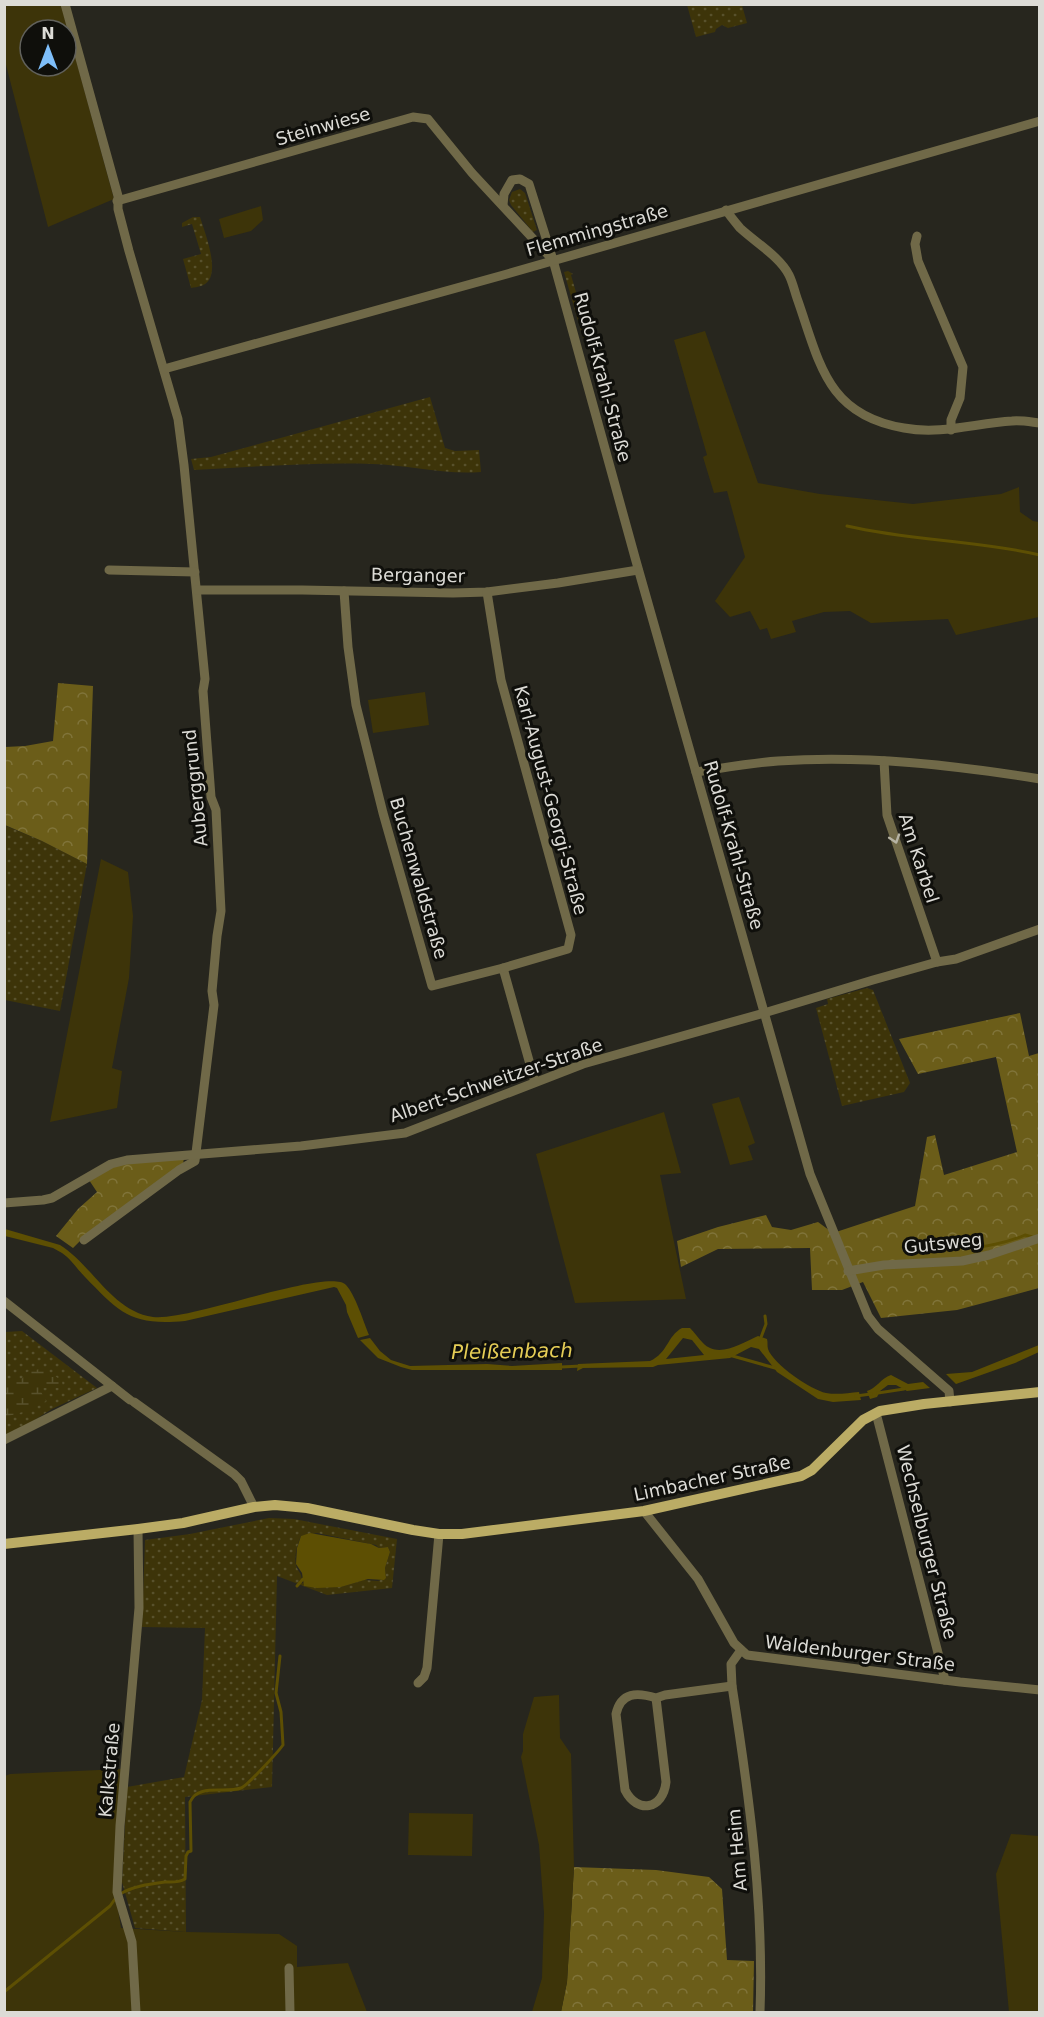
<svg xmlns="http://www.w3.org/2000/svg" width="1044" height="2017" viewBox="0 0 1044 2017" font-family="'DejaVu Sans',sans-serif">
<style>
.grass{fill:url(#grass-dots);fill-rule:evenodd}
.forest{fill:url(#forest-crowns)}
.wetland{fill:url(#wetland-marsh)}
.green{fill:#3d3409;fill-rule:evenodd}
.water{fill:#5d4f03;fill-rule:evenodd}
.lines{fill:none;stroke-linecap:round;stroke-linejoin:round}
.stream{stroke:#5d4f03;stroke-width:3}
.minor{stroke:#706948;stroke-width:9}
.major{stroke:#bbac65;stroke-width:10}
.oneway{stroke:#b6b3a4}
.labels{text-anchor:middle;dominant-baseline:central;stroke-width:6;stroke-linejoin:round;paint-order:stroke}
.street-label{font-size:18px;fill:#dcdbd6;stroke:#0f0f0b}
.water-label{font-size:20px;font-style:italic;fill:#e5cd56;stroke:#0f0f0b}
</style>
<defs>
<pattern id="grass-dots" width="8" height="8" patternUnits="userSpaceOnUse" patternTransform="scale(1.5)"><rect width="8" height="8" fill="#3d3409"/><path d="M2 2h.1M6 6h.1" fill="none" stroke="#58512c" stroke-width="1.8" stroke-linecap="round"/></pattern>
<pattern id="forest-crowns" width="20" height="18" patternUnits="userSpaceOnUse" patternTransform="scale(1.5)"><rect width="20" height="18" fill="#6b5d19"/><path d="M2 6a3 3 0 1 1 6 0M12 15a3 3 0 1 1 6 0" fill="none" stroke="#80743a"/></pattern>
<pattern id="wetland-marsh" width="20" height="14" patternUnits="userSpaceOnUse" patternTransform="scale(1.5)"><rect width="20" height="14" fill="#3d3409"/><path d="M1 5h8M5 5V1M11 12h8M15 12V8" fill="none" stroke="#58512c"/></pattern>
</defs>
<rect width="100%" height="100%" fill="#27261e"/>
<g class="grass">
<path d="M687,5H742L747,23L728,28L722,25L716,29L715,32L696,37Z"/>
<path d="M520,189L525,193L537,230L533,232L511,205L509,200L512,192Z"/>
<path d="M193,217H200C205,233 218,266 209,280C205,286 198,287 191,288L183,259L201,254L192,224L182,227V223Z"/>
<path d="M568,271L573,274L571,275L578,299L585,297L595,335L590,340L583,338L564,272Z"/>
<path d="M430,397L445,448L455,451L479,450L481,472C444,475 408,465 372,464C312,462 253,467 194,470L191,459L211,457Z"/>
<path d="M4,825L42,841L87,864L60,1011L5,1000Z"/>
<path d="M867,988L873,990L910,1083L904,1092L842,1106L816,1008L828,1004L827,999Z"/>
<path d="M22,1331L97,1388L52,1409L25,1426L5,1435V1332Z"/>
<path d="M269,1518L294,1519L397,1539L392,1588L327,1595L277,1576L272,1787L185,1797L186,1932L135,1928L122,1882L127,1787L184,1777L202,1700L205,1628L142,1627L145,1540L190,1534ZM317,1533L376,1545L379,1548L388,1547L390,1552L385,1568L386,1578L378,1581L364,1580L341,1587L302,1583C302,1571 298,1573 296,1565C294,1556 297,1545 301,1536Z"/>
</g>
<g class="forest">
<path d="M58,683L93,686L87,864L42,841L5,825V747L25,746L53,741Z"/>
<path d="M1020,1013L1029,1056L1039,1053V1288L957,1310L881,1318L863,1282L842,1290H812L810,1248L718,1249L681,1267L677,1241L718,1227L766,1215L772,1227L791,1230L818,1222L833,1233L915,1206L927,1137L935,1135L944,1175L1017,1152L996,1057L918,1074L899,1039Z"/>
<path d="M184,1158L183,1164L83,1238L73,1248L56,1236L78,1209L97,1192L89,1180L115,1166L136,1161Z"/>
<path d="M574,1867L656,1870L709,1877L722,1889L727,1960L754,1961L753,2012H561L567,1982Z"/>
</g>
<path class="wetland" d="M44,1368L62,1381L63,1388H39L46,1401L30,1410L5,1417C4,1403 2,1387 13,1378L18,1380L23,1378L27,1372Z"/>
<g class="green">
<path d="M4,5H61L114,199L48,227L5,61ZM30,30H66V66H30Z"/>
<path d="M261,206L263,220L251,231L224,238L219,219Z"/>
<path d="M705,331L758,483L820,494L913,504L1001,494L1019,487L1020,512L1033,521L1039,522V617L956,635L948,619L871,623L850,611L824,612L792,621L796,632L771,639L767,628L760,630L750,611L730,617L715,601L745,557L727,491L714,493L703,457L707,455L674,340Z"/>
<path d="M425,692L429,725L373,733L368,700Z"/>
<path d="M101,859L128,872L133,916L129,978L112,1068L122,1071L117,1108L50,1122Z"/>
<path d="M739,1097L755,1143L748,1146L753,1160L730,1165L712,1104Z"/>
<path d="M664,1112L681,1173L660,1175L686,1299L575,1303L536,1154Z"/>
<path d="M559,1695L560,1738L571,1754L574,1867L567,1982L561,2012H532L542,1978L544,1913L539,1845L521,1757L523,1751V1734L534,1697Z"/>
<path d="M121,1769L117,1903L121,1928L186,1932L279,1934L297,1946V1967L348,1963L367,2012H5V1776L10,1774Z"/>
<path d="M409,1813L473,1814L472,1856L408,1855Z"/>
<path d="M1011,1834L1039,1836V2012H1009L996,1874Z"/>
</g>
<g class="water">
<path d="M5,1229L60,1245C93,1266 112,1311 153,1317C188,1322 328,1267 346,1285C355,1294 364,1323 369,1335L358,1338L347,1312L346,1305L337,1288L334,1287L185,1321C131,1326 120,1313 85,1277C77,1269 71,1259 62,1253L53,1248L5,1236Z"/>
<path d="M682,1328H690C695,1333 698,1338 703,1343C718,1359 742,1343 758,1336L767,1339C768,1342 767,1346 768,1349C773,1364 811,1390 826,1393C837,1395 848,1393 859,1392L861,1400L833,1402L818,1399L777,1372L759,1349L751,1347L730,1358L658,1365L653,1367L583,1368L577,1371L578,1364L650,1361C668,1353 667,1336 682,1328ZM683,1338L692,1340L704,1355L666,1359Z"/>
<path d="M370,1338L380,1351L391,1360L410,1366L487,1364L512,1366L562,1363V1370H412L401,1367L378,1358L360,1340Z"/>
<path d="M1039,1345V1352L1015,1363L956,1384L946,1374L972,1372Z"/>
<path d="M891,1375L908,1384L923,1382L930,1388L907,1391L896,1385H888L880,1391L877,1397L870,1399L867,1391C876,1389 881,1378 891,1375Z"/>
<path d="M310,1533L371,1544L379,1548L388,1547L390,1552L385,1568L386,1578L384,1580L368,1579L341,1587L317,1588L304,1586L302,1573L296,1564L297,1548L301,1536Z"/>
</g>
<g class="lines">
<g class="stream">
<path d="M847,526C911,541 976,540 1040,555"/>
<path d="M965,1248C982,1248 1009,1242 1025,1235L1032,1237"/>
<path d="M760,1340L766,1324L765,1316"/>
<path d="M729,1355L775,1368"/>
<path d="M561,1367L581,1366"/>
<path d="M878,1393L904,1389"/>
<path d="M856,1396L871,1394"/>
<path d="M297,1586L303,1579"/>
<path d="M120,1894C133,1886 150,1884 165,1882C172,1882 178,1883 185,1879L186,1856L188,1852L191,1851L190,1802C198,1783 225,1794 241,1788C246,1787 278,1752 283,1745L281,1712L276,1693L280,1656"/>
<path d="M4,1992L110,1906L115,1899"/>
</g>
<g class="minor">
<path d="M65,4L118,196V209L129,251L178,419L184,465L205,679L203,691L211,797L216,810L221,911L217,936L212,991L214,1005L195,1161L179,1170L84,1240"/>
<path d="M117,201L413,117L428,119L472,173L551,258"/>
<path d="M503,205L504,194L512,180L520,179L529,184L553,260L636,561L810,1174L868,1316L878,1329L949,1391L950,1402"/>
<path d="M726,210C730,216 735,222 740,228C755,242 780,257 789,275C793,283 795,293 798,301C820,364 827,415 904,428C941,435 976,423 1012,421C1021,420 1031,422 1040,423"/>
<path d="M917,236L915,244L918,261L963,367L960,398L951,420V430"/>
<path d="M164,369L507,274L1040,121"/>
<path d="M109,570L195,572"/>
<path d="M197,590H302L453,593L487,592L558,583L638,570"/>
<path d="M344,591L348,647L356,705L383,813L432,986L503,968L535,1082"/>
<path d="M487,592L501,680L571,935L568,949L503,968"/>
<path d="M884,761L887,815L937,962"/>
<path d="M696,772C723,768 750,763 778,761C866,755 953,765 1040,779"/>
<path d="M4,1203L43,1200L52,1198L111,1164L127,1160L301,1146L405,1133L583,1064L764,1013L873,980L937,962L956,959L1040,929"/>
<path d="M848,1271L884,1265L962,1261L989,1255L1040,1238"/>
<path d="M4,1301L130,1400"/>
<path d="M134,1402L234,1474L241,1481L254,1507"/>
<path d="M876,1413L945,1680"/>
<path d="M4,1440L112,1386"/>
<path d="M644,1511L698,1579L734,1643L747,1655L960,1682L1040,1690"/>
<path d="M741,1650L731,1664L732,1686C749,1794 764,1903 760,2012"/>
<path d="M418,1683L424,1677L427,1668L439,1534"/>
<path d="M656,1698L666,1782C663,1810 637,1814 625,1790L616,1714C621,1692 637,1692 656,1698L665,1695L732,1686"/>
<path d="M289,1968L290,2012"/>
<path d="M136,2012L132,1942L117,1892L120,1826L139,1608L138,1529"/>
</g>
<path class="major" d="M4,1544L138,1529L183,1523L254,1507L275,1505L307,1508L413,1530L439,1534H462L644,1511L801,1476L812,1470L863,1420L880,1411L924,1404L1040,1392"/>
</g>
<defs><path id="oneway-chevron" d="M-2-3.5L2.5 0L-2 3.5" fill="none" stroke-width="1.6" stroke-linecap="round" stroke-linejoin="round" transform="scale(1.5)"/></defs>
<use class="oneway" href="#oneway-chevron" transform="translate(895 839) rotate(72)"/>
<g class="labels">
<g class="street-label">
<text transform="translate(323 126) rotate(-16)">Steinwiese</text>
<text transform="translate(597 230) rotate(-16)">Flemmingstraße</text>
<text transform="translate(603 377) rotate(75)">Rudolf-Krahl-Straße</text>
<text transform="translate(418 575) rotate(1)">Berganger</text>
<text transform="translate(195 788) rotate(-96)">Auberggrund</text>
<text transform="translate(551 800) rotate(75)">Karl-August-Georgi-Straße</text>
<text transform="translate(734 845) rotate(74)">Rudolf-Krahl-Straße</text>
<text transform="translate(919 858) rotate(72)">Am Karbel</text>
<text transform="translate(419 878) rotate(74)">Buchenwaldstraße</text>
<text transform="translate(496 1080) rotate(-19)">Albert-Schweitzer-Straße</text>
<text transform="translate(943 1243) rotate(-6)">Gutsweg</text>
<text transform="translate(712 1478) rotate(-12)">Limbacher Straße</text>
<text transform="translate(927 1542) rotate(76)">Wechselburger Straße</text>
<text transform="translate(860 1653) rotate(7)">Waldenburger Straße</text>
<text transform="translate(109 1770) rotate(-85)">Kalkstraße</text>
<text transform="translate(737 1850) rotate(-95)">Am Heim</text>
</g>
<g class="water-label">
<text transform="translate(512 1351) rotate(-1)">Pleißenbach</text>
</g>
</g>
<rect width="1044" height="2017" fill="none" stroke="#dcdbd6" stroke-width="12"/>
<g transform="translate(48 48)"><circle r="28" fill="#0f0f0b" stroke="#61615c" stroke-width="1.5"/>
<path d="M0-4.5L10 22L0 15L-10 22Z" fill="#7ebef9"/>
<text y="-9" font-size="16" font-weight="bold" text-anchor="middle" fill="#dcdbd6">N</text>
</g>
</svg>
